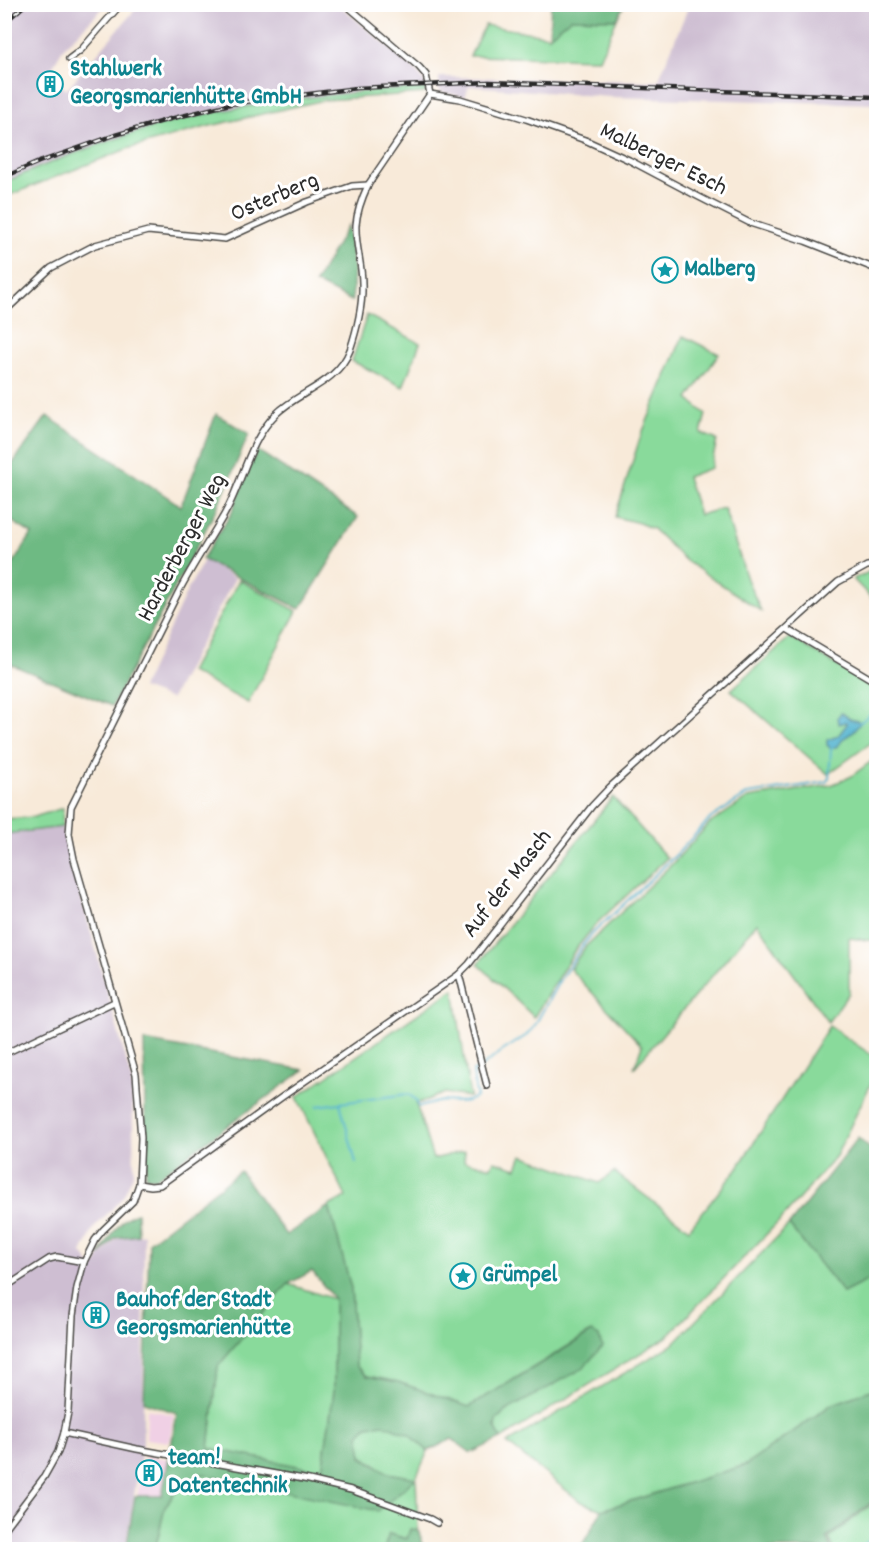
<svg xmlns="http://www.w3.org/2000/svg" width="881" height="1554" viewBox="0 0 881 1554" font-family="Dekko,sans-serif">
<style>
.built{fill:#f0d0e5}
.industrial{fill:#cebed2}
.green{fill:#89da9b;stroke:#5a8263;stroke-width:1.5}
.forest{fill:#6eba83;stroke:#4c7257;stroke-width:1.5;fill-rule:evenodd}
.water{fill:#50b2cf;stroke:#3e6e7d;stroke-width:1.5}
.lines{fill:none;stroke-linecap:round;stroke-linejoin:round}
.stream{stroke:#50b2cf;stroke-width:2}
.street-casing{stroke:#4a4845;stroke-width:8}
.street{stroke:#fff;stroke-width:5}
.rail-casing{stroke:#2b2b2b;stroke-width:4.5}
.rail{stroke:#fff;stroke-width:2;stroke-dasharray:7;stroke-linecap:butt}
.labels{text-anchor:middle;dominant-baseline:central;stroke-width:6;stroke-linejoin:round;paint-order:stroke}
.culture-label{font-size:24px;font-weight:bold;fill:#0d838f;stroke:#fff;text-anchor:start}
.street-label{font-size:24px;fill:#2b2b2b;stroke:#fff}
</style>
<rect width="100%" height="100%" fill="#fff"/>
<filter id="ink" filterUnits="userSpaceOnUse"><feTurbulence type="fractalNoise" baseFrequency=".0167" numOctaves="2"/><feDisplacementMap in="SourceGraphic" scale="12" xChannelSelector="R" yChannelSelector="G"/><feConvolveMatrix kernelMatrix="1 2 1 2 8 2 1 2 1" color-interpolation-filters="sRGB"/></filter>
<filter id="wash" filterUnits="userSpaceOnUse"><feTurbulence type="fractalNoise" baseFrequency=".008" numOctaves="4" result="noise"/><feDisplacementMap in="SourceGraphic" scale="24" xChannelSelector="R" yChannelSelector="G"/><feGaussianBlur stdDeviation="1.35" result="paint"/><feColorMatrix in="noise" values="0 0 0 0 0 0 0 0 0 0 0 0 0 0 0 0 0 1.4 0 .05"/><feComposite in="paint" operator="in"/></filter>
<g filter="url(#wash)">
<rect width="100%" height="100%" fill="#f8ead9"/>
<g class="built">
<path d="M147,1409L174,1415L169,1442L146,1439Z"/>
<path d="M145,1456L169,1459L162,1496H137Z"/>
</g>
<g class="industrial">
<path d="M140,4L339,5L414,69L425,82L426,88L357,91L294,99L229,110L172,122L115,139L42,165L5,182V5H106L64,47L50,71L66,90Z"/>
<path d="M689,5H876V104L609,97L469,86L465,97L442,92L439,89V77L658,81Z"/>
<path d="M204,560L235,578L171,699L142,688L187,591Z"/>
<path d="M62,827L132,1082L134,1173L123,1197L94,1228L82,1253L93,1268L99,1258L116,1239L144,1234L143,1442L125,1549H5L4,834Z"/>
</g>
<g class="green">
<path d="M571,18L617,19L599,59L470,56L485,25L549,36Z"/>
<path d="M426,88L425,93L324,100L210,126L127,149L5,197V182C59,158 115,137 173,122C255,101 341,92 426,88Z"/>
<path d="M367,315L420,343L403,387L352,361Z"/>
<path d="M683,336L719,354L688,399L706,414L701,433L717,440L711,468L687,477L699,515L724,508L747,579L761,611L686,561L653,529L639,523L615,517L640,438Z"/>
<path d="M876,569V603L853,579Z"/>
<path d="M239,580L297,611L248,703L190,672Z"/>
<path d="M790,637L876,689V739L828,774L731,690Z"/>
<path d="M876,758V941L849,938V993L828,1022L757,923L634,1068L642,1046L570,969L585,947L672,864L709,824L748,798L831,785L850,777Z"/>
<path d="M613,797L667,858L597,923L575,950L534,1017L478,964Z"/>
<path d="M63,808L62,827L5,834V819L34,817Z"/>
<path d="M454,989L470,1097L445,1093L416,1104L433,1159L465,1151L464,1161L491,1167L494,1161L517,1168L522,1155L599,1183L614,1172L689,1229L737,1169L829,1026L876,1058V1073L836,1156L786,1214L667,1337L501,1439L495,1427L496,1420L591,1332L469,1407L398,1382L367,1376L356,1366L351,1288L329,1206L346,1197L297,1097Z"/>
<path d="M789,1225L843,1293L876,1276V1388L831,1405L746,1465L602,1510L581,1502L507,1443L672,1345Z"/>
<path d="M288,1284L334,1299V1391L318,1497L415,1478L388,1473L362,1456L358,1435L367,1426L383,1424L409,1434L428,1451L416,1478L418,1530L410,1529L407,1539L389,1534L384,1549L155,1550L165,1507L174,1494L188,1481L204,1474L318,1497L321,1471L209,1448L218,1366Z"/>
<path d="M876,1501V1549H834L829,1538Z"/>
</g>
<g class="forest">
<path d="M551,4H624V5L617,19L571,18L549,36Z"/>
<path d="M348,225L354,270L352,301L315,283Z"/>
<path d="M216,414L249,434L217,508L112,706L5,662V576L32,534L5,517V474L47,416L181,506Z"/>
<path d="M257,450L358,517L300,609L202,559L231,514Z"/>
<path d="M144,1041L304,1070L155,1179L146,1177Z"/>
<path d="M858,1138L876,1154V1276L843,1293L789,1225Z"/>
<path d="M240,1171L286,1235L329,1206L351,1288L356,1366L367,1376L398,1382L469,1407L592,1332L599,1336L602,1347L582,1369L504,1412L496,1420L495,1427L501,1439L471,1453L452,1439L428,1451L409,1434L383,1424L367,1426L359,1435L362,1457L388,1473L416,1478L378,1511L204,1474L188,1481L174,1494L165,1507L155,1549L126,1550L135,1496H162L177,1413L144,1402L149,1242ZM312,1271L334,1299V1391L322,1471L209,1448L218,1366L288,1284Z"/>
<path d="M137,1213L138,1235L115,1238L99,1256C108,1242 120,1216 137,1213Z"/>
<path d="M876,1388V1499L827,1538L832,1549H580L602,1510L746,1465L831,1405Z"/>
<path d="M410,1529L418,1530L425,1549H384L389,1534L407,1539Z"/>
</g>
<path class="water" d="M841,713L844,714L850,719L861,722L852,733L844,738L838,746L831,749L827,745V740L838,736L847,724L846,722L839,724L838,722L837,718Z"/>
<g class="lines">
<g class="stream">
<path d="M858,723L861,722L876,709"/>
<path d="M340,1103L356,1163"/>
<path d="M317,1106L408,1094L415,1099L419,1107C427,1105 435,1102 444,1101C455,1101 467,1105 477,1096L475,1089L473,1071L477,1070L501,1052L527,1035L534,1027L558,983L582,946L593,933L676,855L711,818L748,794L826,782L829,778L831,749L833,747"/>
<path d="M853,1550L865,1544L873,1538"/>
</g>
</g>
</g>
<g filter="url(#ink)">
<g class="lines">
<g class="street-casing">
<g id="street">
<path d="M69,59L81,50L121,4"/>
<path d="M430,94L460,99L526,119L585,140L629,160L697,196L750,223L805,241L876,269"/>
<path d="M4,312L51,268L95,245L148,231L225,239L307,202L352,186L368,185"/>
<path d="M787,629L876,682"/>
<path d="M458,975L460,978L487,1086"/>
<path d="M4,1054L114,1002"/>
<path d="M139,1184L151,1186L160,1185L282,1097L458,975L469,964L592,806L610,787L838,582L867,566L876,565"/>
<path d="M4,1288L49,1259L57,1257L84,1262"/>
<path d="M64,1433L137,1449L309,1480L351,1490L430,1519L437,1523"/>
<path d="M4,1530L44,1477L58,1452L64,1433L68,1412L73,1316L77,1288L84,1262L95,1240L103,1230L133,1201L139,1184L141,1138L136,1074L74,859L69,834L71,807L178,593C192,566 209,541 224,515C243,482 248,442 276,414C299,391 337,384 350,350C357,329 363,306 362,283C362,264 355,244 356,225C357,211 362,198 368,185L430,94L426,75L419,67L345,4"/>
</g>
</g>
<use href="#street" class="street"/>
<g class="rail-casing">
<g id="rail">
<path d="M4,23L26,4"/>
<path d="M4,177L39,162L115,135L170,119L230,104L357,88L489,82L876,97"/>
</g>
</g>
<use href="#rail" class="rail"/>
</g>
</g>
<defs>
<g id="building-ring" transform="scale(1.35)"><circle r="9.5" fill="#fff" stroke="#0f9aa8" stroke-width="1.5"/><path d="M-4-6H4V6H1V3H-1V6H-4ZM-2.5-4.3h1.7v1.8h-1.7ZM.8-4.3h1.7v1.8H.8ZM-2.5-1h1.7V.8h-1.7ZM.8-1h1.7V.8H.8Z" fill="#0f9aa8"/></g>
<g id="sight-ring" transform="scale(1.35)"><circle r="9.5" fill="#fff" stroke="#0f9aa8" stroke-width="1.5"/><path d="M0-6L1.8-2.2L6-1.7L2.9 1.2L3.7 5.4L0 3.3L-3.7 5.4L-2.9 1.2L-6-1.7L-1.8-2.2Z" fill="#0f9aa8"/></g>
</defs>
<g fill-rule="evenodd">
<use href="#building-ring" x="50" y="84"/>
<use href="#sight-ring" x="665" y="270"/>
<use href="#sight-ring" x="463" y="1276"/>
<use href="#building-ring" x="96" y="1315"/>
<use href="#building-ring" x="149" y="1473"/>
</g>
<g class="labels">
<g class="culture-label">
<text x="70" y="70">Stahlwerk<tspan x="70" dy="28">Georgsmarienhütte GmbH</tspan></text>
<text x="684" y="270">Malberg</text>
<text x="482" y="1276">Grümpel</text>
<text x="116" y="1301">Bauhof der Stadt<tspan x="116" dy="28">Georgsmarienhütte</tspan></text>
<text x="168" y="1459">team!<tspan x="168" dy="28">Datentechnik</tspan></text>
</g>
<g class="street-label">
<text transform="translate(663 160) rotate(26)">Malberger Esch</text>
<text transform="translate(275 198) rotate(-23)">Osterberg</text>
<text transform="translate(183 548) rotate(-62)">Harderberger Weg</text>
<text transform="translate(508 884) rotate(-52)">Auf der Masch</text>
</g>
</g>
<rect width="881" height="1554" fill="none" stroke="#fff" stroke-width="24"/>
</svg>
